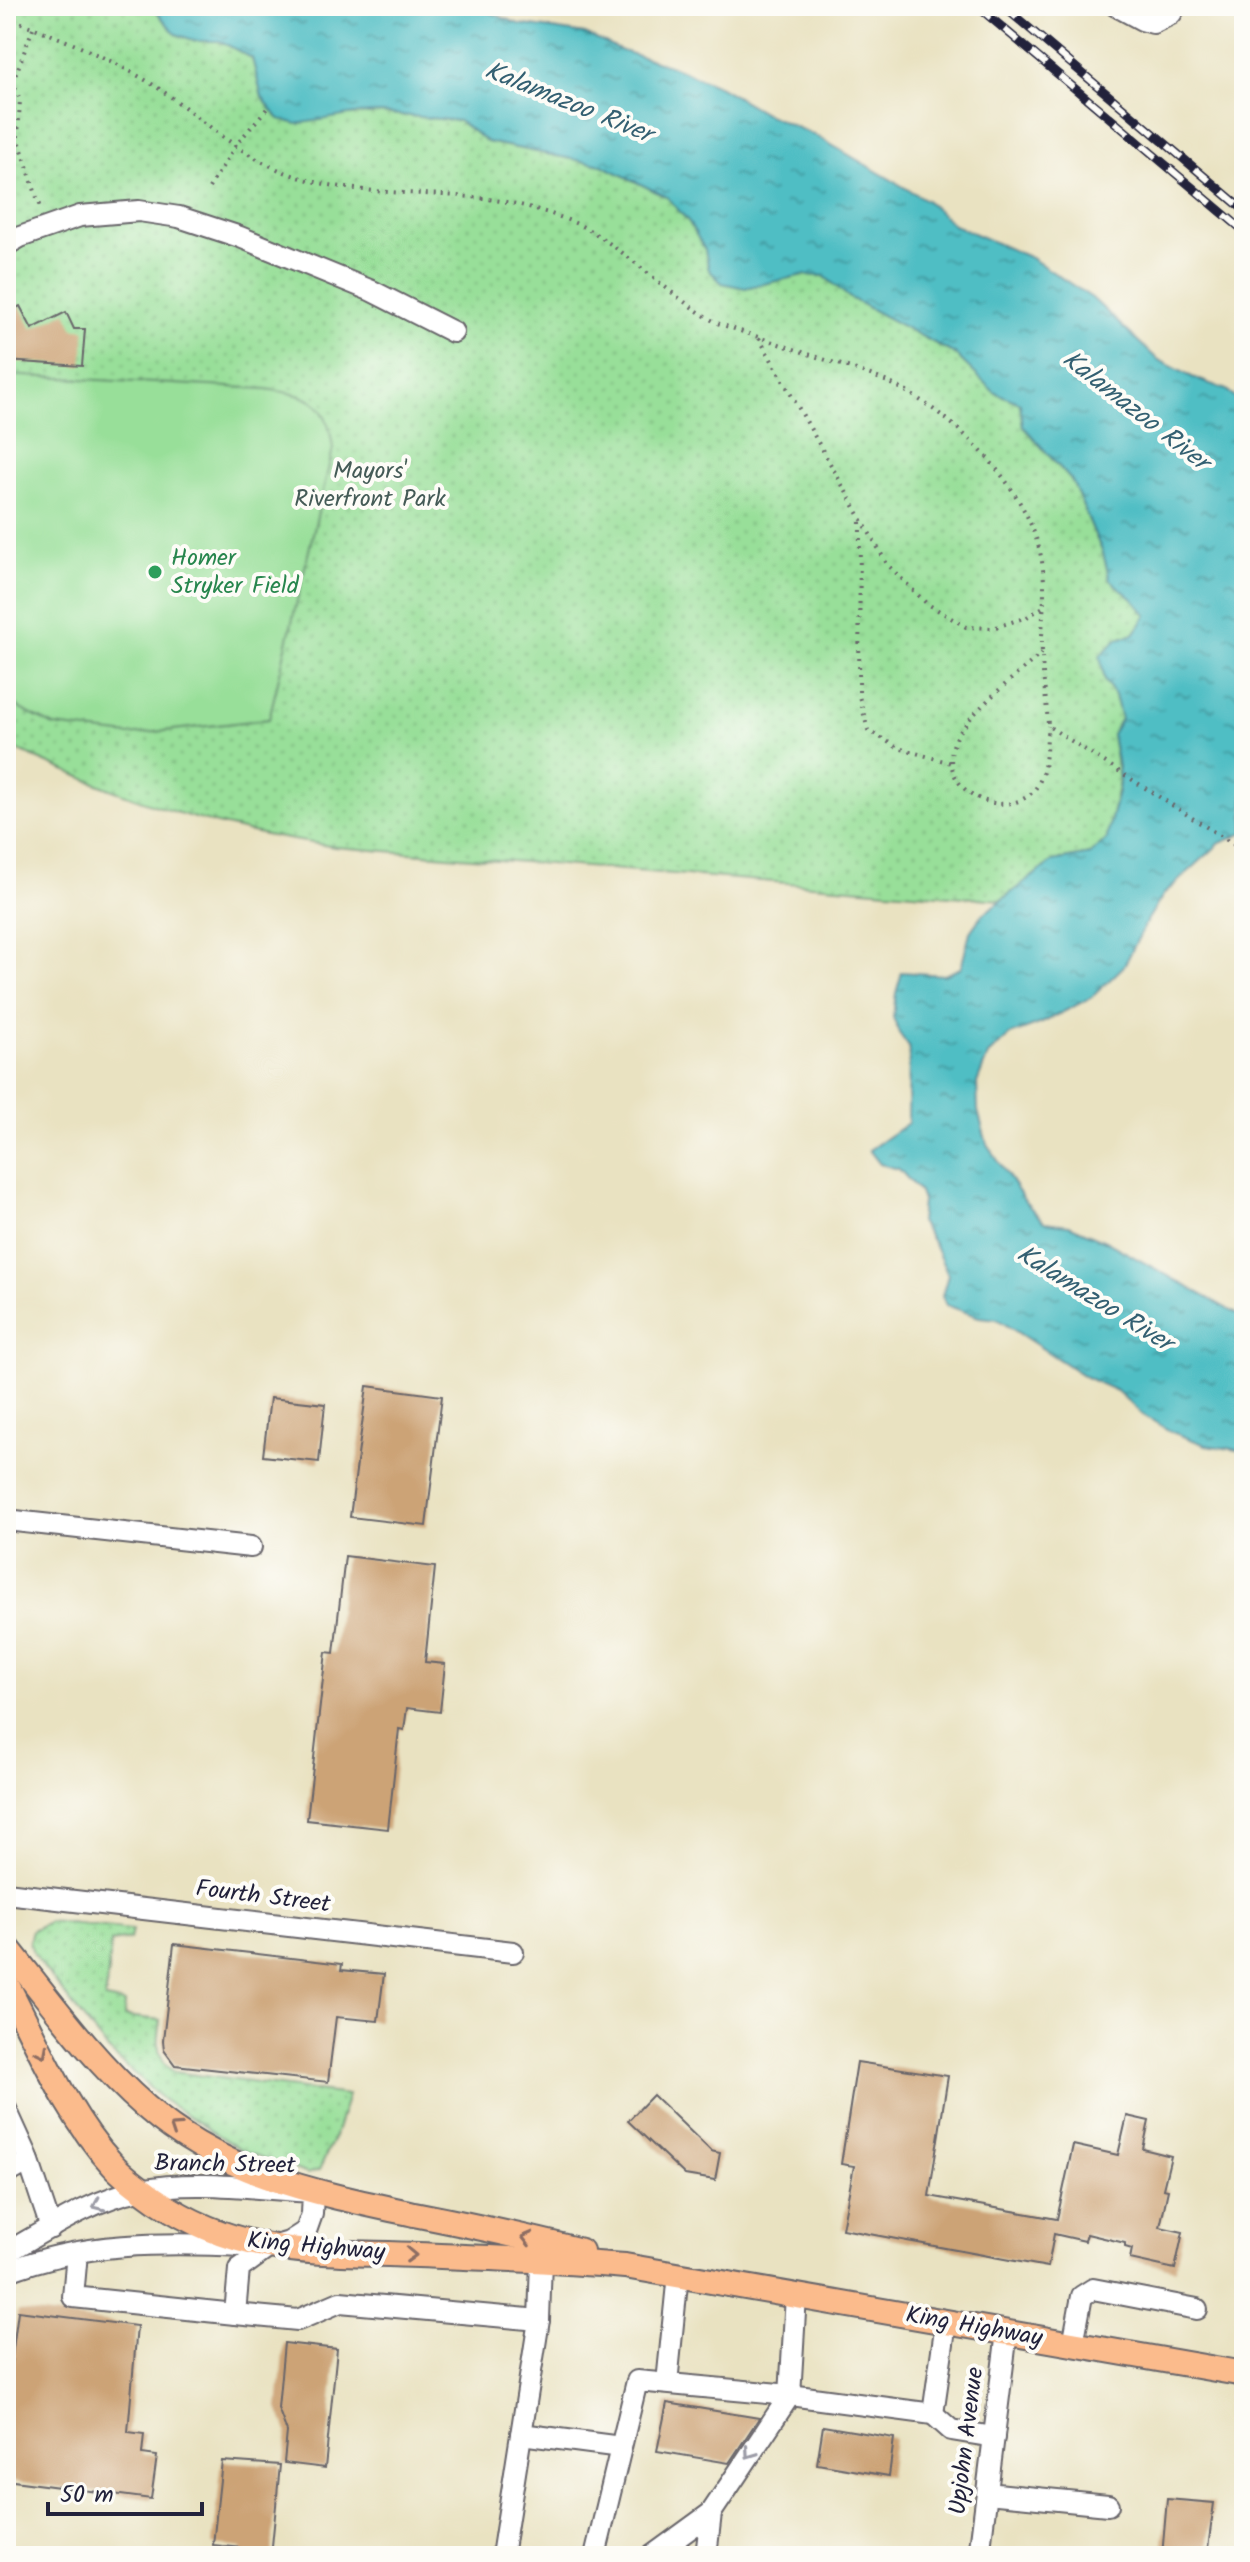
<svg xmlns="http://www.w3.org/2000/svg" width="1250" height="2562" viewBox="0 0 1250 2562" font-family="Kalam,sans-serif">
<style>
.green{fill:url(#green-dots);stroke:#5d806a;stroke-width:2}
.pitch{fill:#98df99;stroke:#5d806a;stroke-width:2}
.water{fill:url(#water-ripples);stroke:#397080;stroke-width:2}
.building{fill:#cca376}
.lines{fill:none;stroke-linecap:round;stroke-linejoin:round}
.minor-casing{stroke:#68656a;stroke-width:24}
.major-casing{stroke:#68656a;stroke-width:28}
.path{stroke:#68656a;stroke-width:4;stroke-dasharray:2 6;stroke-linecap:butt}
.minor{stroke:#fff;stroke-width:20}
.major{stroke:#fbbb8c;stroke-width:24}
.rail-casing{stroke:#22223b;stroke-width:9}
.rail{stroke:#fdfcf7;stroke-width:6;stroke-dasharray:18;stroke-linecap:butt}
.oneway{stroke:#8e6e64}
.oneway2{stroke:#9c9ca7}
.leisure-dot{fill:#2e9e5b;stroke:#fdfcf7;stroke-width:3}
.labels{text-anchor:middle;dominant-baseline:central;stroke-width:8;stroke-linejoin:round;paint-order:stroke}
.park-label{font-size:24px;fill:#455b57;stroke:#fdfcf7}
.leisure-label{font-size:24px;fill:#27864d;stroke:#fdfcf7;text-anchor:start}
.street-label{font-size:24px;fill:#22223b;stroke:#fdfcf7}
.water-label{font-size:26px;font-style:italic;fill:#346072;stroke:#fdfcf7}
</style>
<defs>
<pattern id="green-dots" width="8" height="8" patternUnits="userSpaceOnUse" patternTransform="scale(2)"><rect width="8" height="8" fill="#98df99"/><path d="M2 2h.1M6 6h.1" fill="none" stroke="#83bf85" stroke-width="1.8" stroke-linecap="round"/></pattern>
<pattern id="water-ripples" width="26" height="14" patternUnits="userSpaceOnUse" patternTransform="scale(2)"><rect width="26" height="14" fill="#50bec4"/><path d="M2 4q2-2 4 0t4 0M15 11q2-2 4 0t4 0" fill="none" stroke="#429aa0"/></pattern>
</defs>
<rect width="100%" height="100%" fill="#fdfcf7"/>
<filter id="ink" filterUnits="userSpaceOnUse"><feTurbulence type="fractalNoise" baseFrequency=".0125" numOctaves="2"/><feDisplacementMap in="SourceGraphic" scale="16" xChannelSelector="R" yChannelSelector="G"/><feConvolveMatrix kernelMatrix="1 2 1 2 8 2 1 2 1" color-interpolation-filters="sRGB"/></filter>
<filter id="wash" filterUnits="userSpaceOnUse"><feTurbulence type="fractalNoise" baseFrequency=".006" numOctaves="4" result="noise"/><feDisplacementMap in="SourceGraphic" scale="32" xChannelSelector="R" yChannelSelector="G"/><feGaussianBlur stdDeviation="1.8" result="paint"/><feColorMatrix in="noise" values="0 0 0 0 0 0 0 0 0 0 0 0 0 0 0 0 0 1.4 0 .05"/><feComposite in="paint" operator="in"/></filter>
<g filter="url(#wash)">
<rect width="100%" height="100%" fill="#e9e2c1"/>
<g class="green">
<path d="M6,6H151L176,34L196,41H220L252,58L262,97L279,119L381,113L459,121L487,142L602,165L667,197L689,222L705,250L709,270L745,288L803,275L824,276L850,298L955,354L994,392L1020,403L1023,426L1072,481L1103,553L1110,580L1133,599L1147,616L1134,634L1117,639L1105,681L1115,695L1121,719L1112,734L1119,781L1107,840L1090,854L1053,861L1001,900L335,847C302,841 270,837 238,829C157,811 81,778 6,745Z"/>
<path d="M50,1921L132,1930L130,1939L111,1942L105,1999L125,2003L124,2016L161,2020C158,2041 154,2058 174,2072L348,2095L335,2136L319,2170L308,2174L241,2150L162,2099L108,2050L34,1955L29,1942L32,1930Z"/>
</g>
<path class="pitch" d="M6,375L266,389C313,396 327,401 333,449L269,719L129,735L54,726L22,710L6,695Z"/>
<path class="water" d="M151,6H474L519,24L585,34L622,51L669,65L718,86L768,115L816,136L926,200L954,225L1031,258L1092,298L1157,359L1192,377L1227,390L1244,406V833L1220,843L1164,894L1148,919L1124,966L1092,997L1042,1023L1010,1035L988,1055L977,1083L978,1111L987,1144L1026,1203L1044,1222L1069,1225L1105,1241L1244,1318V1451L1206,1445L1172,1432L1143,1415L1117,1391L1086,1377L997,1319L979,1317L946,1305L942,1296L948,1275L933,1242L920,1222L922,1201L918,1190L899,1169L880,1164L869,1150L908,1123L909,1047L899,1033L893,1017L896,993L902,972L944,975L961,968L970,932L982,915L1053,861L1090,854L1107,839C1109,820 1117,803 1119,784C1120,768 1114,749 1112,734L1121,719L1115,695L1105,681L1100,656L1117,639L1134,634L1147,615L1133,599L1110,580L1103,553L1072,481L1023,426L1020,403L994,392L955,354L850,298L824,276L803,275L745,288L722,283L709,270L705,250L689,222L667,197L602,165L487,142L459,121L381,113L355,114L297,124L279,119L262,97L252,58L220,41H196L176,34Z"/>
<g id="blocks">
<g class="building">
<path d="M20,306L32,329L66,312L74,329H85L82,366L6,361V313Z"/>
<path d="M367,1386L442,1396L426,1526L350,1517Z"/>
<path d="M270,1398L325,1404L319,1462L263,1456Z"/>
<path d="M345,1556L435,1567L425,1662L445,1664L440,1712L407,1708L404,1730L399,1729L388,1829L307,1820L326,1652L334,1653Z"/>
<path d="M174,1944L342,1964L341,1970L384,1974L378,2021L336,2017L328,2082L175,2065L164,2050L163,2041Z"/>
<path d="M857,2062L948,2076L929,2196L1057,2219L1073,2145L1118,2155L1127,2116L1149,2121L1143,2149L1171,2156L1163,2189L1168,2190L1160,2227L1183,2232L1175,2269L1130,2259L1132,2249L1125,2247V2243L1087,2234L1085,2241L1054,2234L1048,2267L842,2229L854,2166L841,2164Z"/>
<path d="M653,2095L711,2151L720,2153L715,2180L685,2175L628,2121Z"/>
<path d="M18,2311L137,2326L128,2432L144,2434L142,2454L157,2456L151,2499L6,2480V2402Z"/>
<path d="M284,2343L337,2349L325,2468L284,2463L287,2432L278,2408Z"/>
<path d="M667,2403L759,2418L729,2463L657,2451Z"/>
<path d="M823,2426L894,2438L889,2476L817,2464Z"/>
<path d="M222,2461L280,2465L271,2556H240L241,2548L213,2545Z"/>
<path d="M1167,2499L1214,2503L1207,2556H1162Z"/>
</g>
</g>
</g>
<g filter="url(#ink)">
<use href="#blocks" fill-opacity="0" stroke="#68656a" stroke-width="2"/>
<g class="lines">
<g class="minor-casing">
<g id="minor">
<path d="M1116,6L1142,20L1153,23L1171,14L1176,6"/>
<path d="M6,245L20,237L80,216L139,211L179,217L240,237L372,291L453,332"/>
<path d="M6,1520L251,1547"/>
<path d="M6,1893L513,1952"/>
<path d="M6,2109L26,2153L51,2228"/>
<path d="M6,2174L29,2161"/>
<path d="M6,2253C48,2229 93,2199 140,2190C195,2179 257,2189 313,2192L312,2214L306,2231L289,2242L268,2248L239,2269L235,2314L73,2297L77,2253"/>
<path d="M6,2272C81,2242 164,2242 243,2246"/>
<path d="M796,2296L790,2395L933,2414L946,2322"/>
<path d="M235,2314L298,2320L340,2302L539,2320L541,2260"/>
<path d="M1073,2344L1082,2296L1093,2289L1197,2309"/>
<path d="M667,2383L678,2274"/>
<path d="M933,2414L951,2430L994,2437"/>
<path d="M521,2434L621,2447"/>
<path d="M987,2493L1108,2505"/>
<path d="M502,2556L539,2320"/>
<path d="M595,2556L637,2381L790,2395L711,2513L652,2556"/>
<path d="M706,2556L711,2513"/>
<path d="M979,2556L1007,2332"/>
</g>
</g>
<g class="major-casing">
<g id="major">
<path d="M6,1946C50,2001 92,2060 146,2107C223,2175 317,2193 414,2214C470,2225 526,2237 581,2251"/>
<path d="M6,1983C38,2044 66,2114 113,2165C126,2179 141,2189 156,2200C243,2259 318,2251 418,2255C487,2258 556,2260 625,2266L1244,2374"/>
</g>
</g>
<g class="path">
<path d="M6,17C56,36 109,57 155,86C195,112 230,148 275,168C357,205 448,184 532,208C552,214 577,222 594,233C637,260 672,298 717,323C751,335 786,346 820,358C847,367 875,375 900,388C962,422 1030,490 1042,562C1047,593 1041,622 1042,653C1042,677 1047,702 1048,726L1244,851"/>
<path d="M33,28L13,82L20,100L18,137L38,201L43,210"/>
<path d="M209,188L236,145L269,106"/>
<path d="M759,338L887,564L926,603L966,627L993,628L1027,617L1045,606"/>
<path d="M860,522L859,696L868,730L898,748L951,763"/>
<path d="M1042,653C1018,674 962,717 953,746C937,800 1026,829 1042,775C1047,760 1046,741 1048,726"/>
</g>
<use href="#minor" class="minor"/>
<use href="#major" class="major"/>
<g class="rail-casing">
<g id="rail">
<path d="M977,6L1244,231"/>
<path d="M1003,6L1244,210"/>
</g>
</g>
<use href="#rail" class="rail"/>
</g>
<defs><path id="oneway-chevron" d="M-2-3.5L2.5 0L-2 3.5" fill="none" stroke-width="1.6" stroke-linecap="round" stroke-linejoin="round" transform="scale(2)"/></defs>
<g class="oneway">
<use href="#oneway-chevron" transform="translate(42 2052) rotate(63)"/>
<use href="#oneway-chevron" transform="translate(175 2128) rotate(-146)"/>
<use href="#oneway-chevron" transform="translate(527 2238) rotate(-166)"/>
<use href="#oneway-chevron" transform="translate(411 2255) rotate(2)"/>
</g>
<g class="oneway2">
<use href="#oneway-chevron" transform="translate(98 2205) rotate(156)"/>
<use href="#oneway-chevron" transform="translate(750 2453) rotate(125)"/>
</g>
</g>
<circle class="leisure-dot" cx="155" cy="572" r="8"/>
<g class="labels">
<g class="park-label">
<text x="370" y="471">Mayors'<tspan x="370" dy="28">Riverfront Park</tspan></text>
</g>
<g class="leisure-label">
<text x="171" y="558">Homer<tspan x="171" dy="28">Stryker Field</tspan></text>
</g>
<g class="street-label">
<text transform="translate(263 1897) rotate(7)">Fourth Street</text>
<text transform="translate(225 2165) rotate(1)">Branch Street</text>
<text transform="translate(316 2247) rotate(5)">King Highway</text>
<text transform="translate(974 2327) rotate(10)">King Highway</text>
<text transform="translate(967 2441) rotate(-83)">Upjohn Avenue</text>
</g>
<g class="water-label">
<text transform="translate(568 103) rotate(22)">Kalamazoo River</text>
<text transform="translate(1135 411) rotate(38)">Kalamazoo River</text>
<text transform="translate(1094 1299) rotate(32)">Kalamazoo River</text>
</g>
</g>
<rect width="1250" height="2562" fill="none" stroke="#fdfcf7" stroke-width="32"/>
<path d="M48 2502v12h154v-12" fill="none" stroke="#22223b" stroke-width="4"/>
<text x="60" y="2502" font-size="24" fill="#22223b" stroke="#fdfcf7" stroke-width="6" paint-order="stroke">50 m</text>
</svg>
